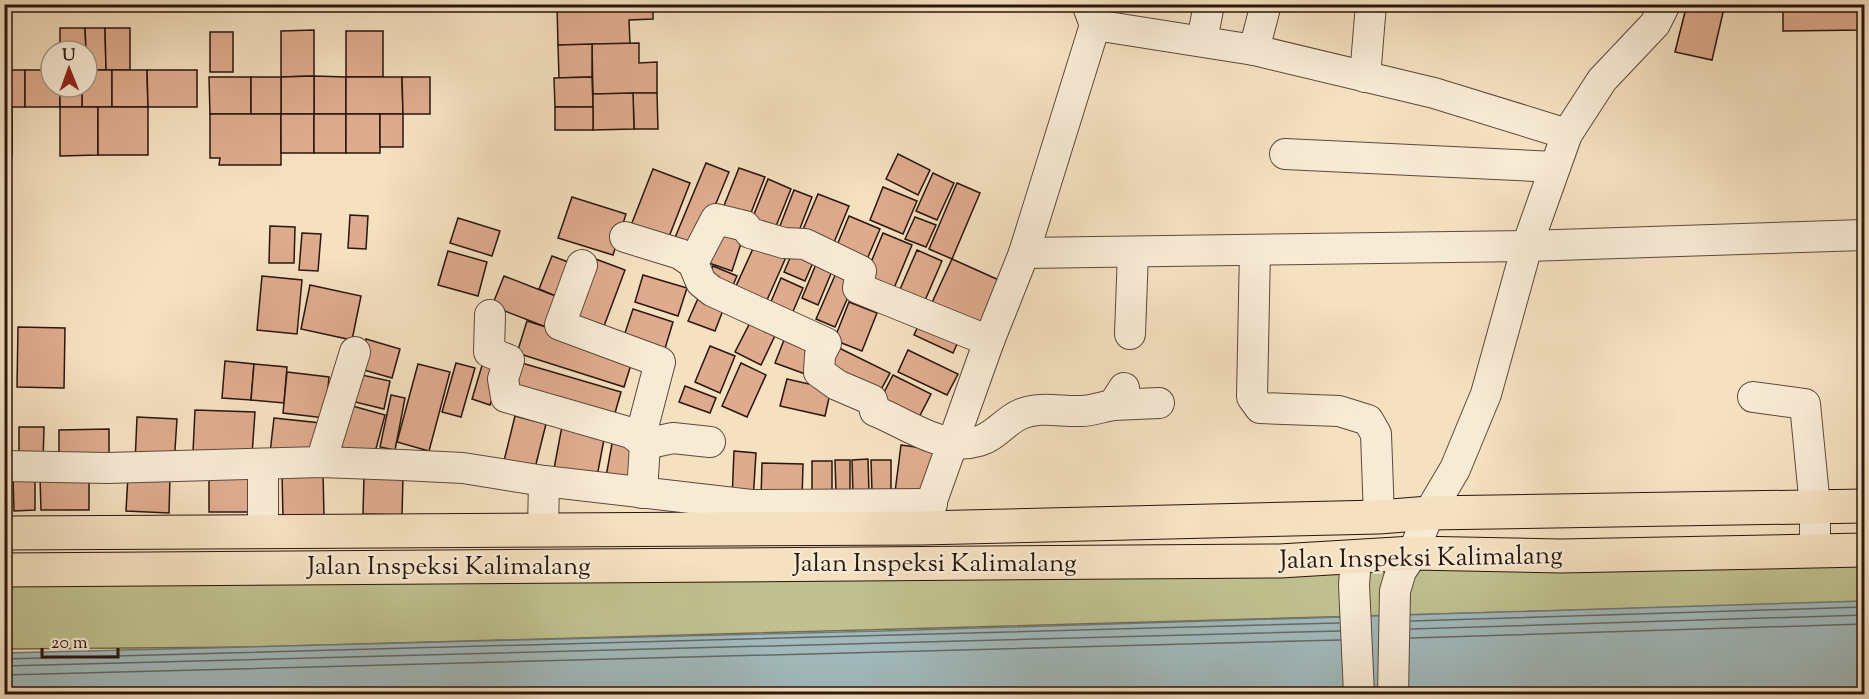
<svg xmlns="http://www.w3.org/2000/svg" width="1869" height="699" viewBox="0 0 1869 699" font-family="'Sorts Mill Goudy',serif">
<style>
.green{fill:#c0c190;stroke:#746c4e;stroke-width:1.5}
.water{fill:#a1babd;stroke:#717877;stroke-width:1.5}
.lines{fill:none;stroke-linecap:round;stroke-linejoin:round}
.shore{stroke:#656865;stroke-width:1.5}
.river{stroke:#a1babd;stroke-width:46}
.building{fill:#dfab8e;stroke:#29160d;stroke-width:1.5}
.minor-casing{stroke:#5c483a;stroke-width:32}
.primary-casing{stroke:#29160d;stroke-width:35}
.minor{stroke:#f8ebd6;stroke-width:30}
.primary{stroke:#f5e0c0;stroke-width:33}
.labels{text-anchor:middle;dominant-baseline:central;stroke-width:4.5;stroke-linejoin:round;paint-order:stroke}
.street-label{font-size:26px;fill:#29160d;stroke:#f8ebd6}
</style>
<rect width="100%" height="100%" fill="#f5e0c0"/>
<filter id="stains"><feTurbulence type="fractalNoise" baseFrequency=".00333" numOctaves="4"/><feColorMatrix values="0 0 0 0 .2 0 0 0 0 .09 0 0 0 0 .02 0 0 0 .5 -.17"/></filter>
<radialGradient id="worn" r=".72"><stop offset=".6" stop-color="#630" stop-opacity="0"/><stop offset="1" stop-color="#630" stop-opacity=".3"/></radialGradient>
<path class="green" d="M1864,550V602L254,647L5,649L4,569Z"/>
<path class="water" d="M1864,601V694H5L4,653L881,631Z"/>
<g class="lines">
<g class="shore">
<path d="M1411,621L1864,607"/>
<path d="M1411,629L1864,615"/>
<path d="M1411,638L1864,624"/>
<path d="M4,659L1339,623"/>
<path d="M4,666L1340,631"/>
<path d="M4,675L1340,640"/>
</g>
<path class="river" d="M651,694L1323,683"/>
</g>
<g class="building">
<path d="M557,4H653V19L629,20L630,44L558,45Z"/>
<path d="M1687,4H1725L1712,60L1675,52Z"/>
<path d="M1783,4H1864V30L1783,31Z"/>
<path d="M60,28H85L86,51H60Z"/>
<path d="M85,28H105L106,70H87Z"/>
<path d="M105,28H130V70H106Z"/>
<path d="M314,30V76L281,77V31Z"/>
<rect x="346" y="31" width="37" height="46"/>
<rect x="210" y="32" width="23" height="40"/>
<path d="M639,43V63L657,62V93L593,94L592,44Z"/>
<path d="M592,44V77L559,78L558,45Z"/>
<rect x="4" y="70" width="21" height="37"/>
<path d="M25,70H51V87H60V107H25Z"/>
<path d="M87,70H112V107H82V87H87Z"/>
<path d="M112,70H147L148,107H112Z"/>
<path d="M147,70H197V107H148Z"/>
<path d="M314,76L346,77V114H314Z"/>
<path d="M314,76V114H281V77Z"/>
<path d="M209,77H251V114H210Z"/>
<rect x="251" y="77" width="30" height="37"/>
<path d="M346,77H402L403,114H346Z"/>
<path d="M402,77H430V114H403Z"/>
<path d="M592,77L593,107H555L554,78Z"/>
<rect x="60" y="87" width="22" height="20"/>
<path d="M633,93H657L658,129H634Z"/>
<path d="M633,93L634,129L593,130V94Z"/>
<rect x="4" y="107" width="8" height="49"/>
<path d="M60,107H98V155L60,156Z"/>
<rect x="98" y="107" width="50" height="48"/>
<rect x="555" y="107" width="38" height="23"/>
<path d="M210,114H281V165H219L220,158H210Z"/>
<rect x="281" y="114" width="33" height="39"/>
<rect x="314" y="114" width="32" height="39"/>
<rect x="346" y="114" width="34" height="39"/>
<rect x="380" y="114" width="23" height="33"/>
<path d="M898,154L930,170L918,195L886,179Z"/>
<path d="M706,163L729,172L697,249L674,240Z"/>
<path d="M739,168L765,177L747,223L721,213Z"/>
<path d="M653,169L690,183L665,247L628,233Z"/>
<path d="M933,173L954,183L937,220L916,211Z"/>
<path d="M768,179L791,189L772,236L749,227Z"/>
<path d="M957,183L980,193L952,259L929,249Z"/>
<path d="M883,187L917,201L903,234L870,220Z"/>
<path d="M794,190L812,197L794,244L776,236Z"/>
<path d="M818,194L849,206L830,252L799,239Z"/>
<path d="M572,197L626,214L613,255L558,238Z"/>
<path d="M350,215L368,216L366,249L348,248Z"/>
<path d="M849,216L880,229L865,264L835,250Z"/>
<path d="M915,217L936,225L926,247L905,239Z"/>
<path d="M458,218L500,231L492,256L450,243Z"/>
<path d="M719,223L745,231L732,271L706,262Z"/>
<path d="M270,226L295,227L294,263H269Z"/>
<path d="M302,233L321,234L318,271L299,270Z"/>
<path d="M883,233L912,245L894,288L865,277Z"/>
<path d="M756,242L787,255L763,309L732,295Z"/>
<path d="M796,244L817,253L805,281L784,272Z"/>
<path d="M917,250L942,261L923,305L898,294Z"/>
<path d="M448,251L487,262L478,296L438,285Z"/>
<path d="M552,256L571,263L558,297L539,289Z"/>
<path d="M819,257L835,264L818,305L802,298Z"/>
<path d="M593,258L625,270L604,326L572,314Z"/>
<path d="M952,259L1010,285L989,334L930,307Z"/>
<path d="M840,264L859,272L835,327L816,319Z"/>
<path d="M713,266L737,276L730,292L706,282Z"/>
<path d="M643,275L687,288L678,316L635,302Z"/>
<path d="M262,276L302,280L297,334L257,330Z"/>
<path d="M504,276L558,297L546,327L492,306Z"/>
<path d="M781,278L803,288L789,321L767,311Z"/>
<path d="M310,285L361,296L352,340L301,329Z"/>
<path d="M700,294L725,305L715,331L688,321Z"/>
<path d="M849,302L877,313L862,351L834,340Z"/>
<path d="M633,309L673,322L663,355L622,342Z"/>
<path d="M755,313L780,325L761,365L735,352Z"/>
<path d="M923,316L962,333L953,353L914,335Z"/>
<path d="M527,321L634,355L624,387L517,353Z"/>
<path d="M18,327L65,328L64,388L17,387Z"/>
<path d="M786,335L819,347L808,375L775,363Z"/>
<path d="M366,339L400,349L392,378L357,368Z"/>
<path d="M710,346L735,356L720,393L695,382Z"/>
<path d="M835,346L890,373L877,397L822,370Z"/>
<path d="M908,350L958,374L947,395L898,372Z"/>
<path d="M484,359L503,364L490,405L472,399Z"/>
<path d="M225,361L254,364L251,400L222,398Z"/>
<path d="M515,361L621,392L613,420L507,389Z"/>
<path d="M456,363L475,368L461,417L442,412Z"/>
<path d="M741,363L766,375L747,417L722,406Z"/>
<path d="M254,364L287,367L284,403L251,400Z"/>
<path d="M418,364L450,372L429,451L397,442Z"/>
<path d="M287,372L329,377L325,418L283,413Z"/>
<path d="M357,374L390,381L384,409L351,401Z"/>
<path d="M893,375L931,394L915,425L877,406Z"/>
<path d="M787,379L831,389L825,416L780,406Z"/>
<path d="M685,386L716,398L710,413L679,402Z"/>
<path d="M391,395L405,398L395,450L380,447Z"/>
<path d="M349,405L385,415L374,456L337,446Z"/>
<path d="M195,410L255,412L252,455L193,452Z"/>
<path d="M515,416L546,424L533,476L502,469Z"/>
<path d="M137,417L177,419L174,465L135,463Z"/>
<path d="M274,418L321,423L317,458L270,453Z"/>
<path d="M562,426L605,434L596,482L553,474Z"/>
<path d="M19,427H44L43,462H19Z"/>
<path d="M109,429V461L59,462V430Z"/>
<path d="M4,435H11L9,463H4Z"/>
<path d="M613,438L638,442L631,487L605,482Z"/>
<path d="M901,445L937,450L930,497L895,492Z"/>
<path d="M734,451L756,453L753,501L732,500Z"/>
<path d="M868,459L869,493L853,494L852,460Z"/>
<path d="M835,460H850V493H836Z"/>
<path d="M871,460H891V491L872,492Z"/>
<rect x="812" y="461" width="20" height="32"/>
<path d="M762,463L803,464L802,500L761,499Z"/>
<path d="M323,472L324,517L283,518L282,473Z"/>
<rect x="209" y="473" width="41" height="39"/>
<path d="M128,475L170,477L169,513L126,511Z"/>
<path d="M35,476V510L14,511L13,477Z"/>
<path d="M364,476L403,477L402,515L363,514Z"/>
<path d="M40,477H89V510H41Z"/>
</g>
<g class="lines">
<g class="minor-casing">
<g id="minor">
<path d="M1095,25L1254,50L1434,93L1567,134"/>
<path d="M1202,41L1209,4"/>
<path d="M1254,50L1266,4"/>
<path d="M1365,77L1371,4"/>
<path d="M1285,154L1555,167"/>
<path d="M625,237L680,254L693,263L701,282L712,291L826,343L820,355L819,372L837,385L872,400L875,411C906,423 943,452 979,441C996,436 1006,420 1021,414C1040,406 1062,412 1081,411C1091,411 1102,407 1113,405L1124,388"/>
<path d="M1255,250L1252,397L1260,408L1339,411L1368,420L1376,434L1379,517"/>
<path d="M1024,253L1527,246L1864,235"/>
<path d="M693,263L716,219L745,226L750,233L784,243L805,244L861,271L858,288L989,341"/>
<path d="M582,265L560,325L660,362L643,427L645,444L673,438L710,442"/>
<path d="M490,315L489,352L509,360L503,379L506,397L631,433L645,444L642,493"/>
<path d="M1130,334L1133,252"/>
<path d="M1753,397L1805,404L1815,507V551"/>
<path d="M1113,405L1159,403"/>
<path d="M321,462L355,352"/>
<path d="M263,464V532"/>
<path d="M4,466L107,468L321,462L402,465L463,468L544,481L751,505L932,504"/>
<path d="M924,523L989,341L1024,253L1095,25L1087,4"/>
<path d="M543,530L544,481"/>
<path d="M1356,557L1354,585L1359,694"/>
<path d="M1393,694L1395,591L1401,571L1413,553L1429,513L1455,469L1486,394L1527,246L1567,134L1602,80L1655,24L1665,4"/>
</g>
</g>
<g class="primary-casing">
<g id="primary">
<path d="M4,533L921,528L1379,517L1429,513L1864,506"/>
<path d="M4,570L1280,561L1413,553L1561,556L1864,550"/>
</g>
</g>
<use href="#minor" class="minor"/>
<use href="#primary" class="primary"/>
</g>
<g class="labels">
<g class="street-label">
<text transform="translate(1421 559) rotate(-1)">Jalan Inspeksi Kalimalang</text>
<text x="935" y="564">Jalan Inspeksi Kalimalang</text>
<text x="449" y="567">Jalan Inspeksi Kalimalang</text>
</g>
</g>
<rect width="1869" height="699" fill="none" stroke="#f5e0c0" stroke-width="24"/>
<rect x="6" y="6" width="1857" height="687" fill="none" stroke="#29160d" stroke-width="3"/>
<rect x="12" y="12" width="1845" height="675" fill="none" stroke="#29160d" stroke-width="1.5"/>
<g transform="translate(69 69) rotate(359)"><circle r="28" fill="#f8ebd6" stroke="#a59686" stroke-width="1.5"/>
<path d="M0-4.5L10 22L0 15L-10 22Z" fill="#8f2418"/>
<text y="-9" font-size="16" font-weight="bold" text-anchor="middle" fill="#29160d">U</text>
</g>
<path d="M42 648v9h76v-9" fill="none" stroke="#29160d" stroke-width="3"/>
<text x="51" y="648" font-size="18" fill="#29160d" stroke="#f8ebd6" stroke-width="4.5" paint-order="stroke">20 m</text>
<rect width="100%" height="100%" filter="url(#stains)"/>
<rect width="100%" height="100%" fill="url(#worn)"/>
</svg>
